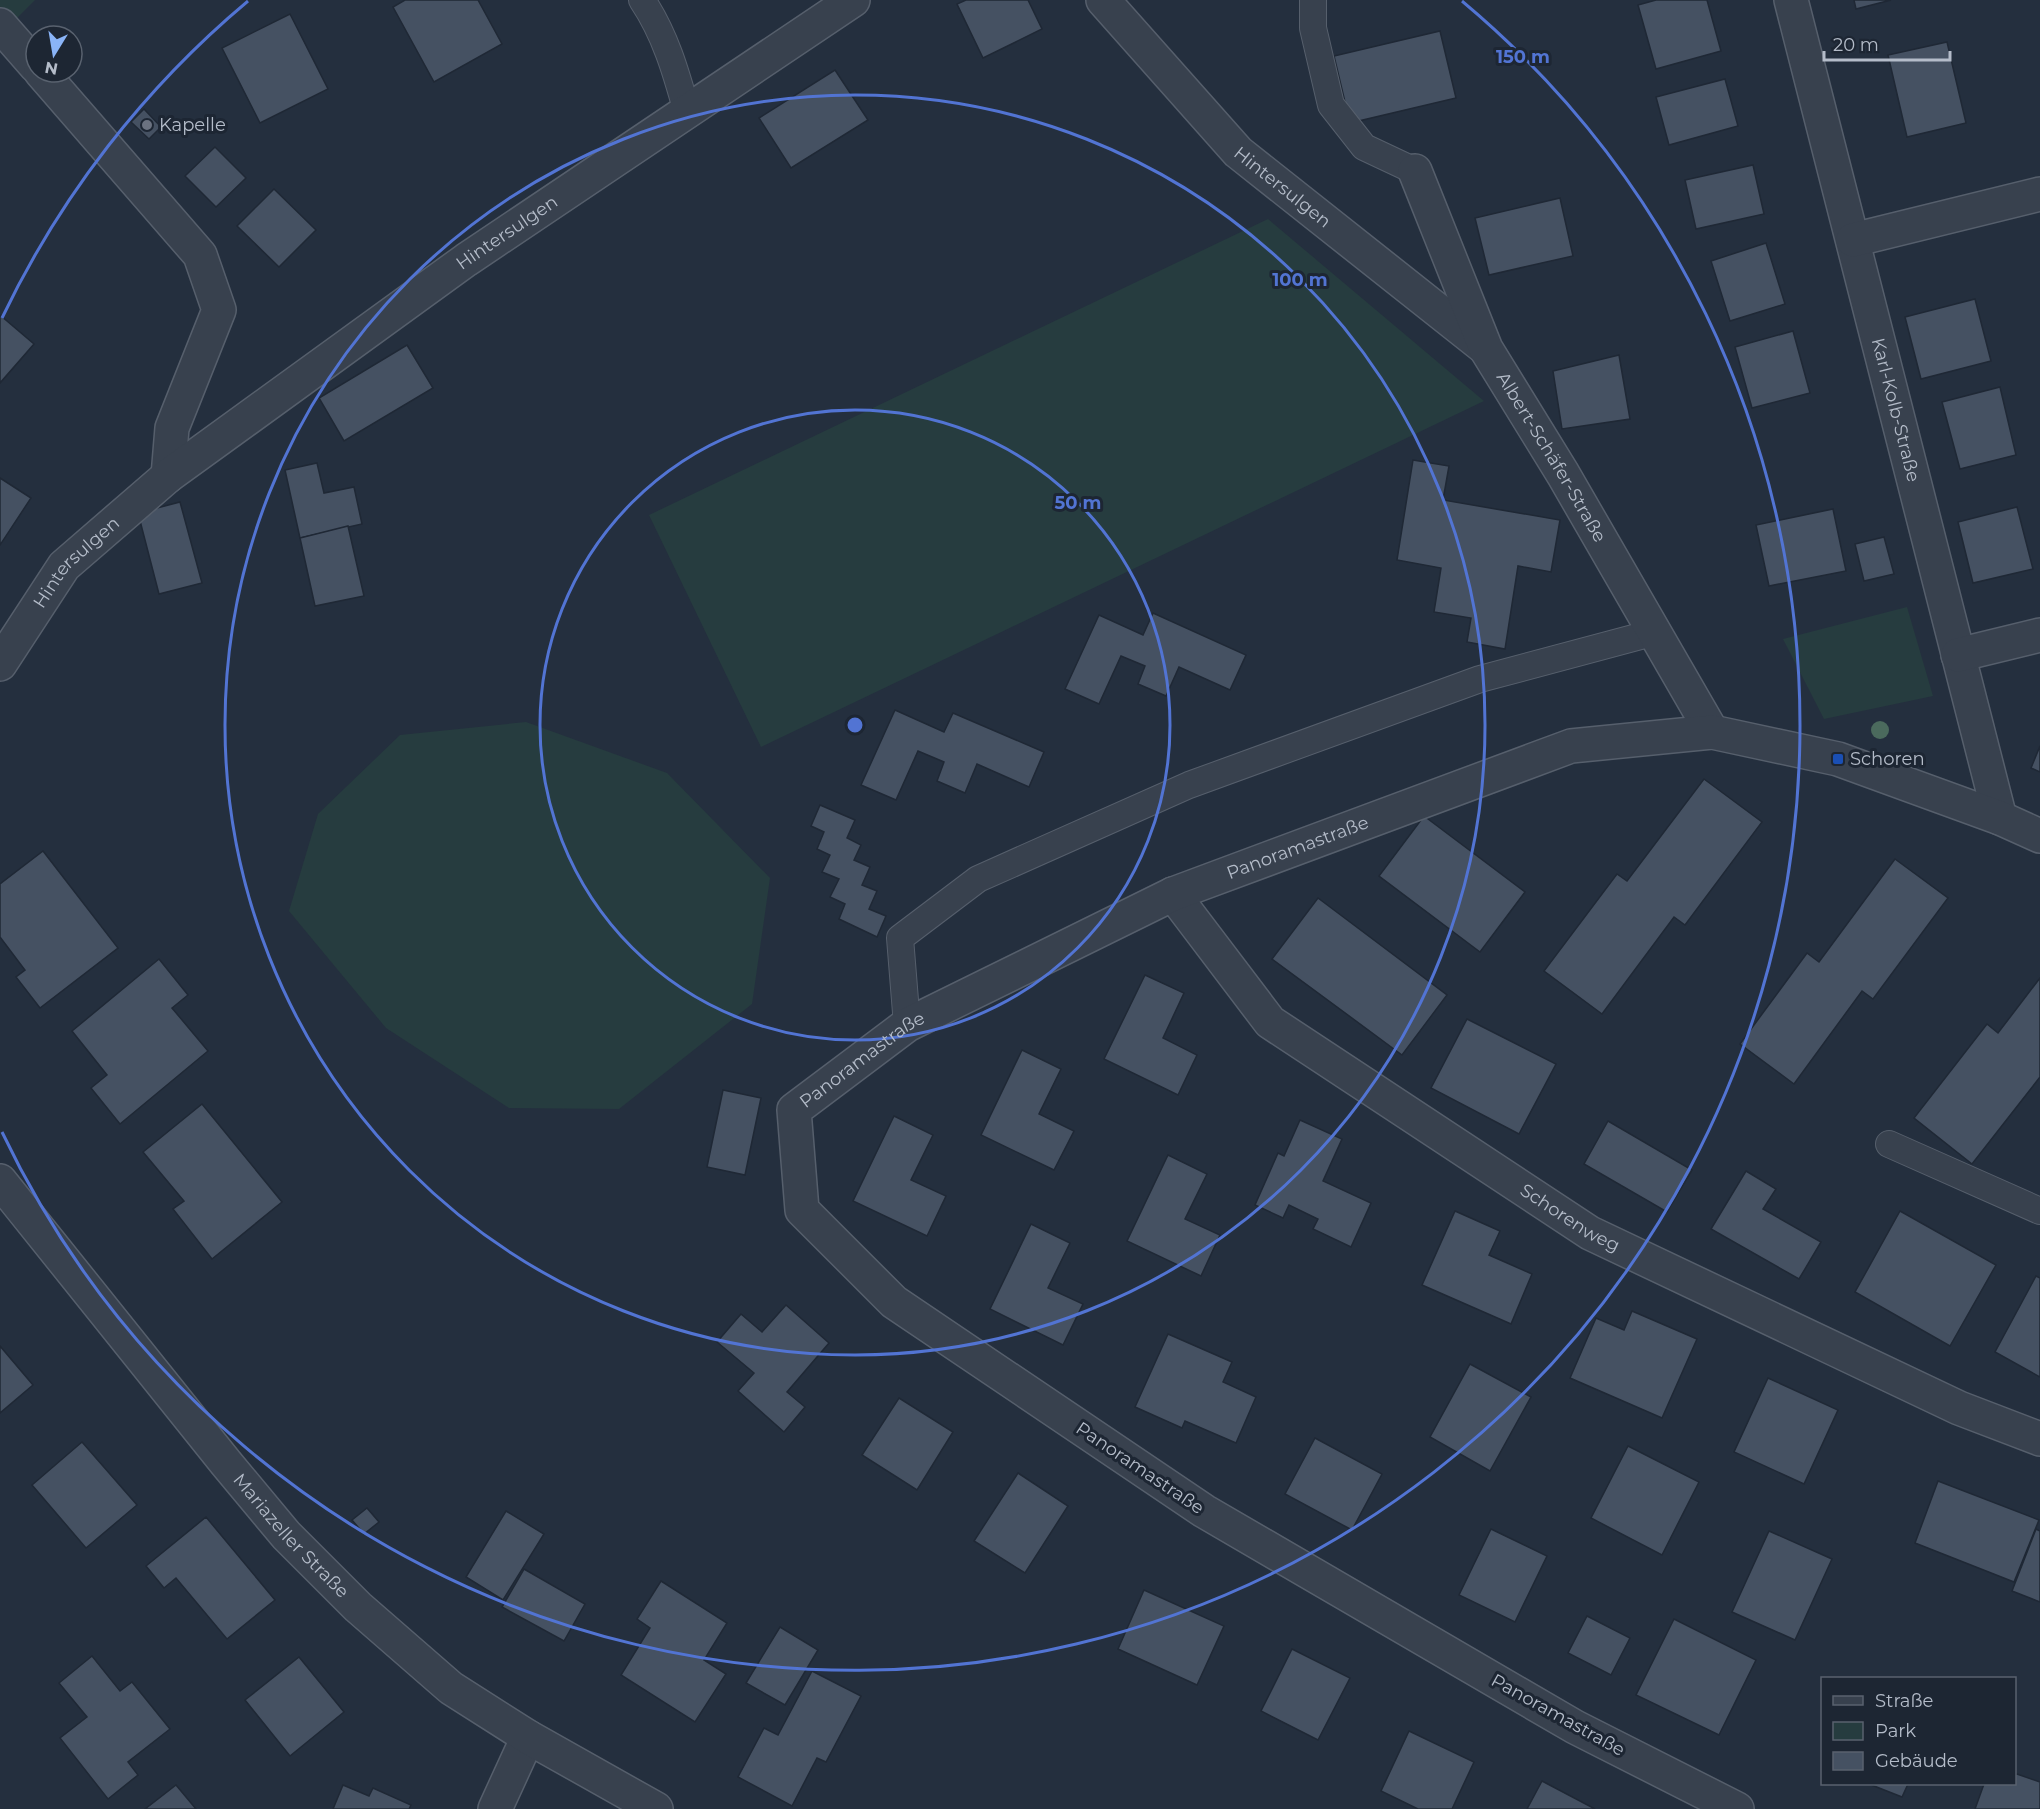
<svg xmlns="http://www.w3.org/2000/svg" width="2040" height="1809" viewBox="0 0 2040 1809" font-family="Montserrat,sans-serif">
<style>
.green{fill:#263c3f}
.building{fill:#455162;stroke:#1f2835;stroke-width:1.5}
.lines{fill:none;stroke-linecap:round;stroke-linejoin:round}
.service-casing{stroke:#565f6c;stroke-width:28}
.minor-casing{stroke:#565f6c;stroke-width:36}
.tertiary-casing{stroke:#565f6c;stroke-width:36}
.service{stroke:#38414e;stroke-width:26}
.minor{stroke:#38414e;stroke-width:33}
.tertiary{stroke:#38414e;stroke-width:33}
.tree{fill:#4b6a5d}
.ring{fill:none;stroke:#5274d3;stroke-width:3}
.worship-dot{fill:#6b7280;stroke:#1d2633;stroke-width:2}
.transit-dot{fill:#1a4fb4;stroke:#1d2633;stroke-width:2}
.labels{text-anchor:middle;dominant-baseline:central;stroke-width:6;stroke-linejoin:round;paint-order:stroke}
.poi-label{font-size:18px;fill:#b4bcc9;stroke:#1d2633;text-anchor:start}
.street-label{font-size:18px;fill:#b4bcc9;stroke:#1d2633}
.centre{fill:#5274d3;stroke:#1d2633;stroke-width:3}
.ring-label{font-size:18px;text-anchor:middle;font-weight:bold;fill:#5274d3;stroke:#1d2633;stroke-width:6;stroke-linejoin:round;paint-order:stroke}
</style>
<rect width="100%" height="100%" fill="#242f3e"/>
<g class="green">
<path d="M0,0H35L0,35Z"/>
<path d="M1268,219L1484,401L761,747L649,515Z"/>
<path d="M1907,607L1933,696L1824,719L1783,639Z"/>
<path d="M526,722L667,773L770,878L752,1004L619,1109L509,1108L386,1028L289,911L318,814L400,735Z"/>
</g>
<g class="building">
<path d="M405,0H478L502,44L434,82L393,7Z"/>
<path d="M966,0H1028L1042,29L983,58L957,4Z"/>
<path d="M1656,0H1707L1721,51L1656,69L1638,5Z"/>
<path d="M1854,0H1891L1856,9Z"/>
<path d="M290,14L328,89L260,123L222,48Z"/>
<path d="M1440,31L1456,98L1350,123L1334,56Z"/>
<path d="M1947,42L1966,123L1907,137L1888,55Z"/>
<path d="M835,70L868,120L791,168L759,118Z"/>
<path d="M1725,79L1738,126L1669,145L1656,97Z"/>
<path d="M144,109L161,127L149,139L131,122Z"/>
<path d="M215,147L246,178L216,207L185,176Z"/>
<path d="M1753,165L1764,214L1696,229L1685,180Z"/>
<path d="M274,189L316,230L279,267L237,226Z"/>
<path d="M1560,198L1573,256L1489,275L1475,218Z"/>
<path d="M1766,243L1785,304L1730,321L1711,261Z"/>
<path d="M1975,299L1991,361L1921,379L1905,317Z"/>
<path d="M0,315L34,344L0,383Z"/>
<path d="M1793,331L1810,393L1752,408L1735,347Z"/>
<path d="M407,345L433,388L344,441L319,398Z"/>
<path d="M1619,355L1630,419L1562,429L1553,371Z"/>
<path d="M2000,387L2016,455L1960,469L1942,402Z"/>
<path d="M1413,460L1449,466L1443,500L1560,520L1551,572L1518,566L1505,649L1467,642L1471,618L1434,612L1441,568L1397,560Z"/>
<path d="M317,463L324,493L354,487L362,524L300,538L285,470Z"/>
<path d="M0,478L31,498L0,545Z"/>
<path d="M180,502L202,583L159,594L138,513Z"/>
<path d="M2017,507L2033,569L1973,583L1958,522Z"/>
<path d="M1833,509L1846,571L1769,586L1756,525Z"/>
<path d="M348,526L364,596L315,606L300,538Z"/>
<path d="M1884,537L1894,574L1864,581L1855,544Z"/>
<path d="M1153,613L1246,655L1230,690L1179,667L1166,696L1138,684L1145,666L1121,656L1099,704L1065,689L1099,615L1143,635Z"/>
<path d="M895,710L944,732L953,713L1044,752L1029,787L977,764L965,793L937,781L944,762L918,751L896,800L861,785Z"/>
<path d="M2040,746V772L2031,768Z"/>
<path d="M1704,779L1762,822L1685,925L1674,917L1602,1014L1544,971L1617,874L1627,881Z"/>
<path d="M820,805L855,820L847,838L861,845L854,860L870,867L862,885L877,891L869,909L886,916L877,937L839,919L845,904L830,897L839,879L822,872L830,855L817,849L824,832L811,826Z"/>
<path d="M1424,816L1525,892L1480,952L1379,876Z"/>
<path d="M43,851L118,948L40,1008L16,977L25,970L0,937V884Z"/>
<path d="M1895,859L1948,898L1873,999L1862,991L1794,1084L1740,1044L1807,953L1819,962Z"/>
<path d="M1318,898L1447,995L1402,1055L1272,959Z"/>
<path d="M159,959L188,995L172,1008L208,1051L120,1124L91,1088L107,1075L72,1031Z"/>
<path d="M1145,975L1184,993L1163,1038L1197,1055L1178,1095L1104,1059Z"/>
<path d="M2040,978V1077L1972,1164L1914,1118L1987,1024L1998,1033Z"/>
<path d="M1467,1019L1556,1064L1519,1134L1431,1088Z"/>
<path d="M1022,1050L1061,1069L1039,1114L1074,1131L1054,1170L981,1135Z"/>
<path d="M723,1090L761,1098L745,1175L707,1167Z"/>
<path d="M202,1104L282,1202L212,1259L173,1209L184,1201L143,1152Z"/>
<path d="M894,1116L933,1135L911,1180L946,1196L927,1236L853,1201Z"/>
<path d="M1300,1120L1342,1139L1323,1181L1371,1203L1351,1247L1313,1229L1318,1219L1289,1205L1283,1218L1255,1205L1278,1153L1284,1156Z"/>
<path d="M1608,1121L1692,1170L1667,1212L1584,1164Z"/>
<path d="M1168,1155L1207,1174L1185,1219L1220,1235L1201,1276L1127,1241Z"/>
<path d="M1746,1171L1776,1189L1763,1209L1821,1242L1799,1279L1711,1229Z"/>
<path d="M1455,1211L1500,1231L1489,1255L1532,1274L1511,1324L1422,1285Z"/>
<path d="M1900,1211L1996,1265L1950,1346L1855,1292Z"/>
<path d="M1031,1224L1070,1243L1048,1288L1083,1304L1063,1345L990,1309Z"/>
<path d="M2036,1276L2040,1278V1377L1995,1352Z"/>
<path d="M786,1305L829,1343L787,1392L805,1407L784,1432L738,1391L754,1373L717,1342L741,1314L762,1332Z"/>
<path d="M1632,1311L1697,1339L1662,1418L1570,1378L1596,1318L1624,1330Z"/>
<path d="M1168,1334L1232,1362L1223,1382L1256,1397L1236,1443L1185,1421L1182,1428L1135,1407Z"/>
<path d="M0,1346L33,1385L0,1413Z"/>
<path d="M1470,1364L1531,1397L1490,1471L1430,1437Z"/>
<path d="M1768,1378L1838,1410L1804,1484L1734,1452Z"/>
<path d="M899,1398L953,1432L917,1490L862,1455Z"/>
<path d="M1315,1438L1382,1474L1352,1530L1285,1494Z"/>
<path d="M82,1442L137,1505L86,1548L32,1485Z"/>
<path d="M1628,1446L1699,1482L1662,1555L1591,1518Z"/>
<path d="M1018,1473L1068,1506L1025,1573L974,1541Z"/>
<path d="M1938,1481L2039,1520L2014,1582L1915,1543Z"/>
<path d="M367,1508L379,1522L364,1534L352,1520Z"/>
<path d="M506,1511L544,1534L503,1600L466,1577Z"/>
<path d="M206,1517L275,1600L227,1639L176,1578L164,1588L146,1566Z"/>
<path d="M1491,1529L1547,1556L1515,1622L1459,1595Z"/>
<path d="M2036,1529L2040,1531V1602L2012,1591Z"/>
<path d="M1769,1531L1832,1559L1795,1640L1732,1612Z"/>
<path d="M524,1569L585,1604L564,1641L502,1607Z"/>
<path d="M661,1581L727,1623L704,1660L726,1674L695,1722L621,1675L650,1628L637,1619Z"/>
<path d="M1144,1590L1224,1626L1197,1685L1118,1649Z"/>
<path d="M1587,1616L1630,1638L1611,1675L1568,1653Z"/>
<path d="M1674,1619L1756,1660L1719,1735L1636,1695Z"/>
<path d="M780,1627L818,1650L785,1705L746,1683Z"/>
<path d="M1292,1649L1350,1678L1318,1740L1261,1711Z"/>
<path d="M92,1656L120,1691L132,1682L170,1729L128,1762L138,1775L108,1799L60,1738L87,1717L59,1683Z"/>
<path d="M299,1657L344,1712L290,1756L245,1700Z"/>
<path d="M812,1671L861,1696L826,1762L817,1758L792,1806L738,1777L764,1728L778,1735Z"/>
<path d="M1409,1731L1474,1762L1452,1809H1418L1381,1791Z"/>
<path d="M2014,1773L2040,1782V1809H1975L1984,1784H2014Z"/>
<path d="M1542,1781L1595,1809H1527Z"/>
<path d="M1869,1784H1908L1902,1797Z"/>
<path d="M176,1785L196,1809H145Z"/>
<path d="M343,1785L369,1796L373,1788L411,1805L409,1809H333Z"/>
</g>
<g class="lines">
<g class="service-casing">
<g id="service">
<path d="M642,0C665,34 676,72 687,112"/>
<path d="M1313,0V28L1331,105L1364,147L1415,171"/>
<path d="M907,1025L900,938L978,879L1189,785L1480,679L1652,633"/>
<path d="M1889,1144L2040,1211"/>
</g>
</g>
<g class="minor-casing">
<g id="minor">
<path id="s1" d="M1103,0L1238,152L1484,347"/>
<path id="s2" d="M1791,0L2000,818"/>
<path d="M0,25L36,66"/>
<path d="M41,72L200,255L219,310L172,428L168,476"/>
<path id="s3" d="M1415,171L1486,349L1563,474L1712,732"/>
<path d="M1853,240L2040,194"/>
<path d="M1958,655L2040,635"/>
<path id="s4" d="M0,664L64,566L168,476L466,260L853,0"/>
<path id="s5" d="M1173,894L1270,1022L1590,1233L1959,1408L2040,1439"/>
<path d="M495,1809L528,1737"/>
<path id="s6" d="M1737,1809L1575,1727L1204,1511L894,1302L802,1210L794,1110L907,1025L1173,894L1571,746L1712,732L1838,759L2000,818L2040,836"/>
</g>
</g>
<g class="tertiary-casing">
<g id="tertiary">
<path id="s7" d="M0,1181L226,1463L286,1535L358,1607L451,1688L528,1737L656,1809"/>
</g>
</g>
<use href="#service" class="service"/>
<use href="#minor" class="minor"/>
<use href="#tertiary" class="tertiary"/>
</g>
<circle class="tree" cx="1880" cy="730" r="9"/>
<g class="ring">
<circle cx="855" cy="725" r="315"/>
<circle cx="855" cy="725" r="630"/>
<path d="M2 318A945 945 0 0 1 248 1M1462 1A945 945 0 1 1 2 1132"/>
</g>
<circle class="worship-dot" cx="147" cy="125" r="6"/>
<rect class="transit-dot" x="1832" y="753" width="12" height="12" rx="3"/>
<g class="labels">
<g class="poi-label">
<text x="159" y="125">Kapelle</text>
<text x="1850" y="759">Schoren</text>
</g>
<g class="street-label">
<text stroke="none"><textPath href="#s1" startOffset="260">Hintersulgen</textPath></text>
<text stroke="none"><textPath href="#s4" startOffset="672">Hintersulgen</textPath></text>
<text stroke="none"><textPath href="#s2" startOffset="423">Karl-Kolb-Straße</textPath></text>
<text stroke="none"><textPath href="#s3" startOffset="318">Albert-Schäfer-Straße</textPath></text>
<text stroke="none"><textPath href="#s4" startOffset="128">Hintersulgen</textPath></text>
<text stroke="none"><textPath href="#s6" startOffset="1786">Panoramastraße</textPath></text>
<text stroke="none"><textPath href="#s6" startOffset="1300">Panoramastraße</textPath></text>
<text stroke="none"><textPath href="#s5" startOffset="519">Schorenweg</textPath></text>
<text transform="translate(1140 1468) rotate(34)">Panoramastraße</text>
<text stroke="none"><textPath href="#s7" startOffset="459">Mariazeller Straße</textPath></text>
<text transform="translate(1558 1715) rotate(29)">Panoramastraße</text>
</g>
</g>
<circle cx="855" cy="725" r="9" class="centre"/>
<g class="ring-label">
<text x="1523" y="63">150 m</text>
<text x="1300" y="286">100 m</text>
<text x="1078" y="509">50 m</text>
</g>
<rect x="1821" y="1677" width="195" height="108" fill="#1d2633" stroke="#59626f" stroke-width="1.5"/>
<rect x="1833" y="1696" width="30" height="9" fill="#38414e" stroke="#59626f" stroke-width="1.5"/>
<text x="1875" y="1707" font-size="18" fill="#b4bcc9">Straße</text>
<rect x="1833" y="1722" width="30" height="18" fill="#263c3f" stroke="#59626f" stroke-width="1.5"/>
<text x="1875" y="1737" font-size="18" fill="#b4bcc9">Park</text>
<rect x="1833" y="1752" width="30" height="18" fill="#455162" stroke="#59626f" stroke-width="1.5"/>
<text x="1875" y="1767" font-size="18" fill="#b4bcc9">Gebäude</text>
<g transform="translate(54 54) rotate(191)"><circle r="28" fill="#1d2633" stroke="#59626f" stroke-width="1.5"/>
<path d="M0-4.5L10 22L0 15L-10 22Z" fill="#8ab4f8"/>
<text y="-9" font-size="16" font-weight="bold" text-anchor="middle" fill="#b4bcc9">N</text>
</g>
<path d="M1824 51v9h126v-9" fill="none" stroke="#b4bcc9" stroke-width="3"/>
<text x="1833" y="51" font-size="18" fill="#b4bcc9" stroke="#1d2633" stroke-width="4.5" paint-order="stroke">20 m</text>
</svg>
